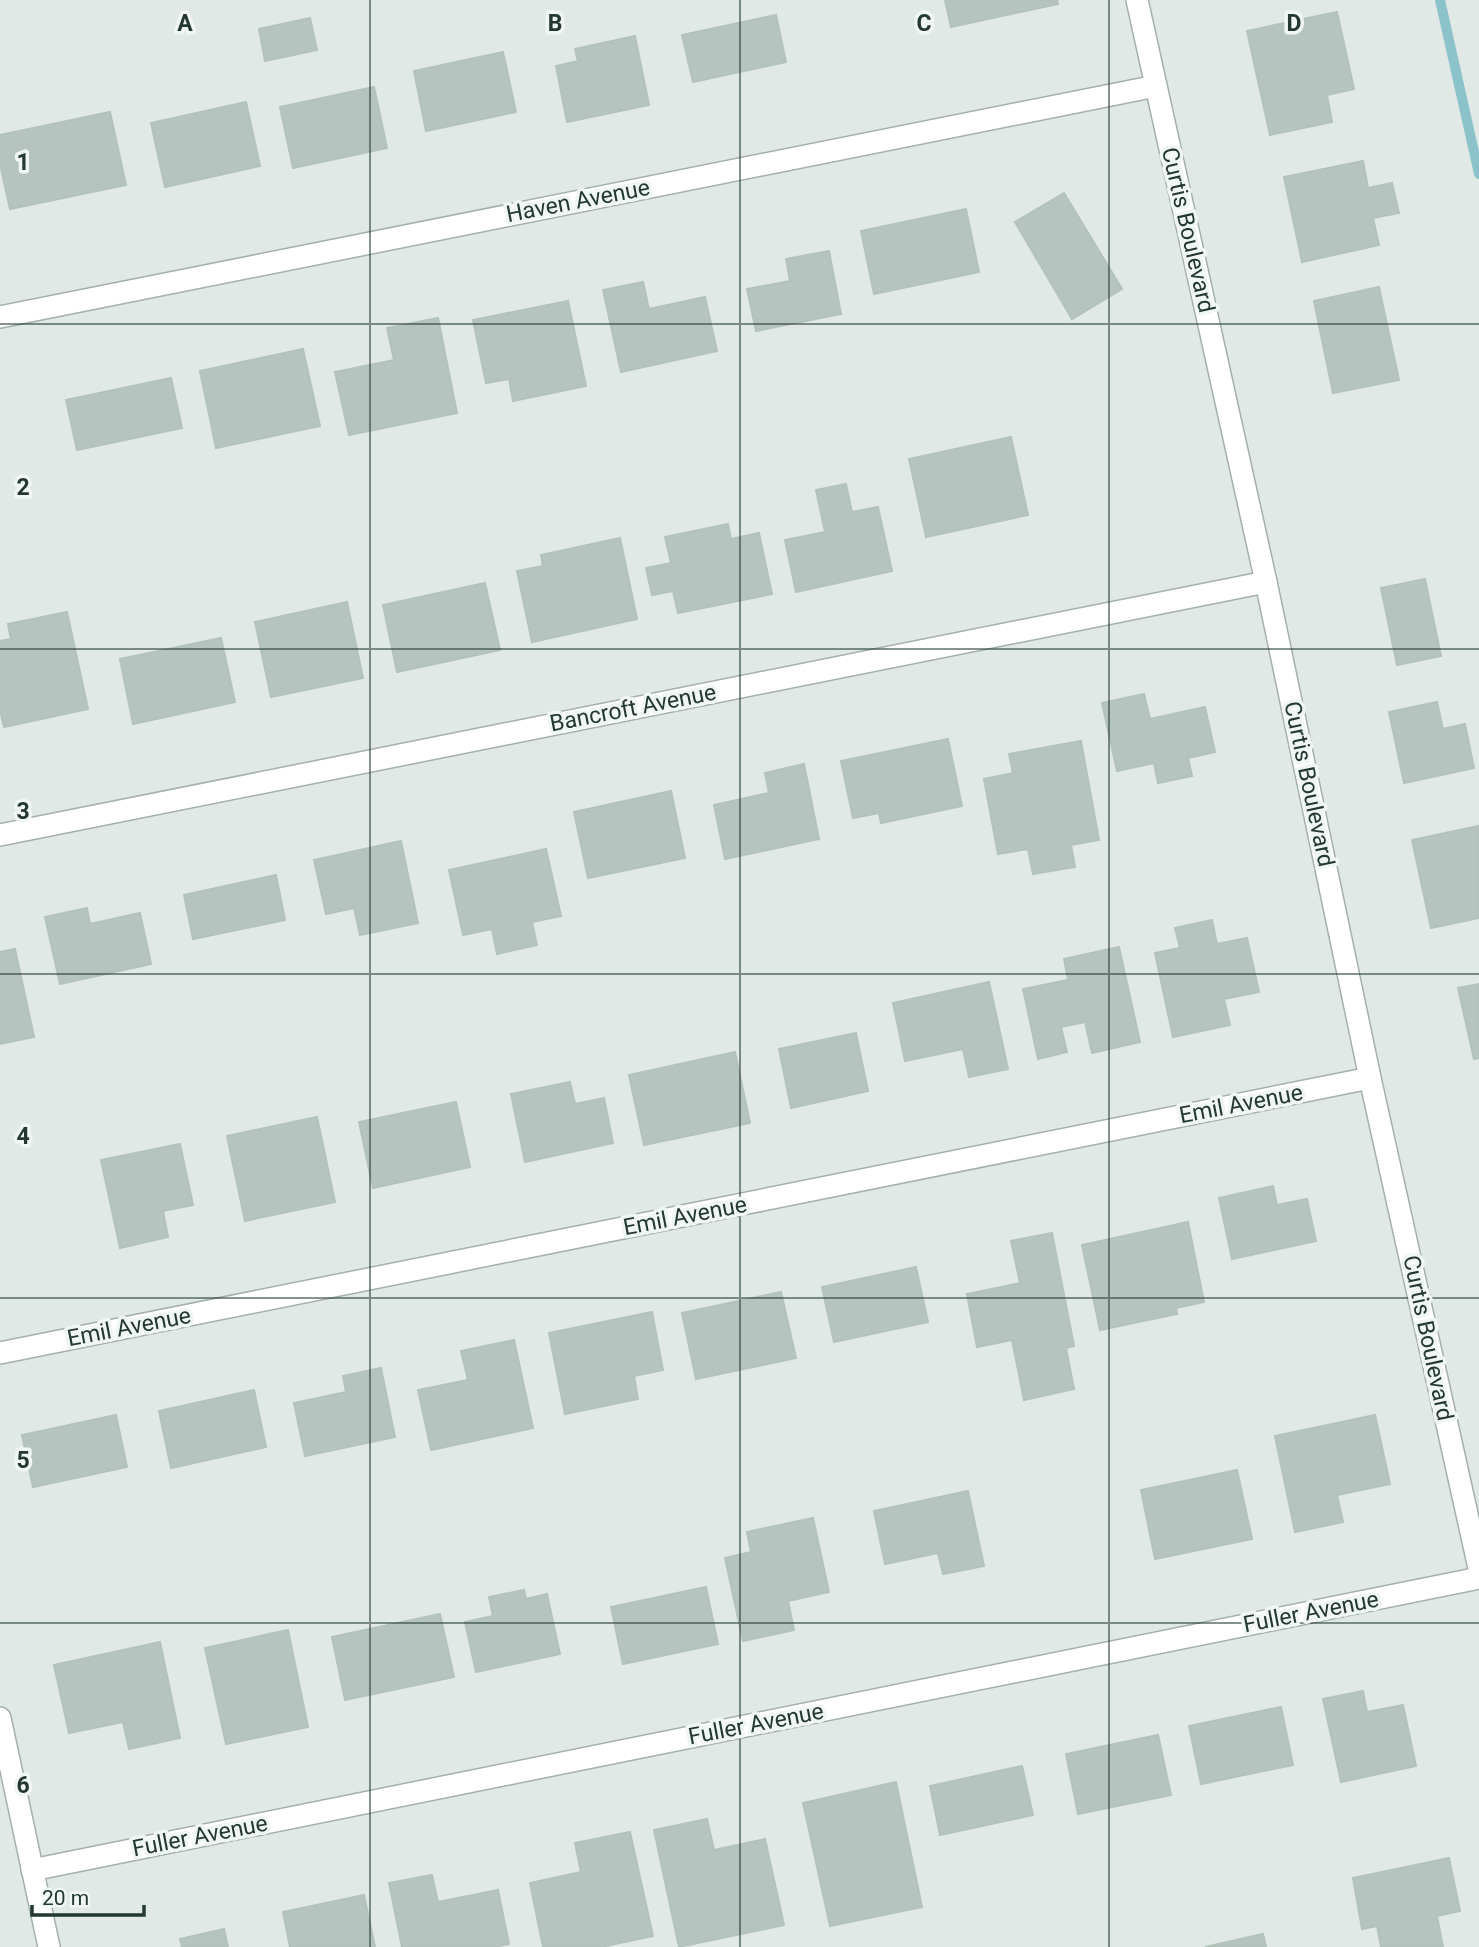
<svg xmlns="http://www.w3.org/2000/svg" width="1479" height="1947" viewBox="0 0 1479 1947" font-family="Roboto,sans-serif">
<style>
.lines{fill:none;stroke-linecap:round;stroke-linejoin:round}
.stream{stroke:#8cc2ca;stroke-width:10}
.building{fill:#b5c4be;stroke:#b3c2bb;stroke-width:2}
.minor-casing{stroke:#a3b0ab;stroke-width:24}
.minor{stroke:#fff;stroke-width:21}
.grid{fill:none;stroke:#223831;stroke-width:2;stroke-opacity:0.55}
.labels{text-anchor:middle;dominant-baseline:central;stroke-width:7;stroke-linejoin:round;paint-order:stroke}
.street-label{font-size:23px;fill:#223831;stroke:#f0f6f3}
.grid-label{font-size:23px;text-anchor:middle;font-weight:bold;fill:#223831;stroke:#f0f6f3;stroke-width:7;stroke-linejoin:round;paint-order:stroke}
</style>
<rect width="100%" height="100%" fill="#e0e9e5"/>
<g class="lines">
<path class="stream" d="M1440,0L1479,174"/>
</g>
<g class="building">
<path d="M945,0H1057L1058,4L951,27Z"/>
<path d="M1337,12L1354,89L1327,95L1332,122L1270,135L1247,31Z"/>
<path d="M776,15L786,62L693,82L682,35Z"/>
<path d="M310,18L317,50L265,61L259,29Z"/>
<path d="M635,36L649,105L567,122L556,66L578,61L575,49Z"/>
<path d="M503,52L516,112L426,131L414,71Z"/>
<path d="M374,87L387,148L293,168L280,107Z"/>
<path d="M246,102L260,166L165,187L151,123Z"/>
<path d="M110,112L126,185L10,209L0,164V135Z"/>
<path d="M1363,161L1368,188L1392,183L1399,213L1373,218L1379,245L1302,262L1284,177Z"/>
<path d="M1064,193L1122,289L1072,319L1015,222Z"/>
<path d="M966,209L979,272L874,294L861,231Z"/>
<path d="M829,251L841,314L756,331L747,289L790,281L786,259Z"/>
<path d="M643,282L649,309L705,297L717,351L621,372L603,290Z"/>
<path d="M1379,287L1399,380L1333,393L1314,301Z"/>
<path d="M568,301L586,386L513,401L509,379L486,383L473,320Z"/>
<path d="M438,318L457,413L349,435L335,372L394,360L387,328Z"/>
<path d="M303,349L320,426L216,448L200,371Z"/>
<path d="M171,378L182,428L77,450L66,400Z"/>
<path d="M1011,437L1028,515L926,537L909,459Z"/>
<path d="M846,484L852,512L878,507L892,571L796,592L785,540L825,532L816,490Z"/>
<path d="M728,524L731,539L759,533L772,594L678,613L673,591L652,595L646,568L671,563L665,537Z"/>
<path d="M620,538L637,619L532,642L517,571L543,566L541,555Z"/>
<path d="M1425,579L1441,656L1397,665L1381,588Z"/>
<path d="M485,583L500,650L397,672L383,605Z"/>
<path d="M347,602L363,678L271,697L255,622Z"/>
<path d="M67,612L88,709L4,727L0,710V641L11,639L8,624Z"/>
<path d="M221,638L235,702L133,724L120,659Z"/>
<path d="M1144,694L1150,719L1205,707L1215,752L1188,758L1192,776L1158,783L1154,763L1117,771L1102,703Z"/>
<path d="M1437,702L1443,729L1465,724L1474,768L1404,783L1389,712Z"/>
<path d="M948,739L962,806L881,823L879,813L853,818L841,761Z"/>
<path d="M1081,741L1099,840L1071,845L1075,867L1033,874L1028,849L998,854L984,779L1013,773L1009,754Z"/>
<path d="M804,764L819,839L725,859L714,805L769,793L765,773Z"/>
<path d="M671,791L685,858L588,878L574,812Z"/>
<path d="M1478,826L1479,918L1431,928L1412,840Z"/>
<path d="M401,841L418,923L360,935L354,908L326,914L314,860Z"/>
<path d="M546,849L561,916L532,922L537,945L497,954L492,929L463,935L449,870Z"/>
<path d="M276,875L285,920L193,939L184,895Z"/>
<path d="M87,908L90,924L140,913L151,964L60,984L45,917Z"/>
<path d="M1212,920L1217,944L1247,938L1259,992L1224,999L1230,1025L1173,1037L1155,953L1180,948L1175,928Z"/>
<path d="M1119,947L1140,1042L1092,1053L1085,1022L1061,1027L1067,1052L1038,1059L1023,989L1068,980L1064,959Z"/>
<path d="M15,949L34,1037L0,1044V952Z"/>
<path d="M989,982L1008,1069L969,1077L963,1049L905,1061L893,1003Z"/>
<path d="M1479,984V1058L1474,1059L1458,988Z"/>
<path d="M856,1033L868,1091L791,1108L779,1049Z"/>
<path d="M735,1052L750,1123L644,1145L629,1075Z"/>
<path d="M570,1082L575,1104L604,1098L613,1143L525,1162L511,1094Z"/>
<path d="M456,1102L470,1167L373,1188L359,1122Z"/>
<path d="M317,1117L335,1202L245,1221L227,1136Z"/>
<path d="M180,1144L193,1205L163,1211L168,1237L120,1248L101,1160Z"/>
<path d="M1273,1186L1277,1205L1307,1199L1316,1241L1232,1259L1219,1198Z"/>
<path d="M1188,1222L1204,1302L1176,1308L1177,1314L1100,1330L1082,1245Z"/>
<path d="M1052,1233L1074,1346L1066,1348L1074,1389L1024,1400L1012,1340L977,1347L967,1294L1020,1283L1011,1241Z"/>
<path d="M916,1267L928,1322L834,1342L822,1287Z"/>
<path d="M781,1292L796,1358L696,1379L682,1313Z"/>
<path d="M652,1312L663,1370L634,1376L638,1399L565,1414L549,1333Z"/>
<path d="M514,1340L533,1428L431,1450L418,1390L468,1380L461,1351Z"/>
<path d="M381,1368L395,1437L305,1456L294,1403L346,1392L343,1376Z"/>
<path d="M254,1390L266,1447L171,1468L159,1411Z"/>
<path d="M116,1415L127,1467L33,1487L22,1435Z"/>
<path d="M1375,1415L1390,1484L1337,1495L1343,1522L1295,1532L1275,1436Z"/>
<path d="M1237,1470L1252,1539L1155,1559L1141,1490Z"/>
<path d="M968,1491L984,1566L943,1574L938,1553L885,1564L874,1511Z"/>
<path d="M813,1518L829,1592L788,1601L794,1630L743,1641L725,1558L751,1552L747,1532Z"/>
<path d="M706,1587L718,1644L623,1664L611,1607Z"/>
<path d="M524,1590L526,1599L547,1594L560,1654L476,1672L465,1622L493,1616L489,1597Z"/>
<path d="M440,1614L454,1677L345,1700L332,1637Z"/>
<path d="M288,1630L308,1727L226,1744L205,1648Z"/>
<path d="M160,1642L180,1738L129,1749L123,1722L69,1733L54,1665Z"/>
<path d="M1363,1691L1367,1712L1403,1705L1416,1766L1341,1782L1323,1699Z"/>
<path d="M1281,1707L1293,1765L1201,1784L1189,1726Z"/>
<path d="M1158,1735L1171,1795L1078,1814L1066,1754Z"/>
<path d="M1022,1766L1033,1815L940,1835L930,1786Z"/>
<path d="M896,1782L922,1907L830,1926L803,1803Z"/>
<path d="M707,1819L714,1850L765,1839L784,1925L679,1947L654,1830Z"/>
<path d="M630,1832L653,1936L601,1947H543L530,1883L581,1872L575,1843Z"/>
<path d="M1449,1858L1460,1911L1437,1916L1443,1947H1381L1377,1926L1362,1929L1353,1878Z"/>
<path d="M432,1875L438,1902L498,1890L509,1944L495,1947H402L389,1883Z"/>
<path d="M364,1895L375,1947H290L283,1912Z"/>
<path d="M224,1929L228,1947H182L180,1939Z"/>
<path d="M1263,1934L1266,1947H1205Z"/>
</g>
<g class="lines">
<g class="minor-casing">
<g id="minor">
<path d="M1137,0L1266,582L1370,1078L1479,1568"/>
<path d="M0,317L1156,86"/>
<path d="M0,835L1266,582"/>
<path d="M0,1353L1370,1078"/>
<path d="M0,1718L49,1947"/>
<path d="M32,1870L1479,1578"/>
</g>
</g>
<use href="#minor" class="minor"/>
</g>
<path class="grid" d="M370,0V1947M740,0V1947M1109,0V1947M0,324H1479M0,649H1479M0,974H1479M0,1298H1479M0,1623H1479"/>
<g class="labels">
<g class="street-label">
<text transform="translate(578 201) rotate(-11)">Haven Avenue</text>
<text transform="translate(1188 230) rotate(77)">Curtis Boulevard</text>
<text transform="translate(633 708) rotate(-11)">Bancroft Avenue</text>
<text transform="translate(1309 784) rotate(78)">Curtis Boulevard</text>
<text transform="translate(1241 1104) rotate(-11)">Emil Avenue</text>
<text transform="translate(685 1216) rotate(-11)">Emil Avenue</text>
<text transform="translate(129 1327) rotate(-11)">Emil Avenue</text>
<text transform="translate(1428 1338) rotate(78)">Curtis Boulevard</text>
<text transform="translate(1311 1612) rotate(-11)">Fuller Avenue</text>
<text transform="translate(756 1724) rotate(-11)">Fuller Avenue</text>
<text transform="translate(200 1836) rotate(-11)">Fuller Avenue</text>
</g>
</g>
<g class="grid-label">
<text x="185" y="31">A</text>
<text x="555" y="31">B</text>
<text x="924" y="31">C</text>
<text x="1294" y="31">D</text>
<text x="23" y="170">1</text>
<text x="23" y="495">2</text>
<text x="23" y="819">3</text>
<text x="23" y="1144">4</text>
<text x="23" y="1468">5</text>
<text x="23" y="1793">6</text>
</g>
<path d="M32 1905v10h112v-10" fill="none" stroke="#223831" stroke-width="3.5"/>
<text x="42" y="1905" font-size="21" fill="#223831" stroke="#f0f6f3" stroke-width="5" paint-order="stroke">20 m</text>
</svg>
